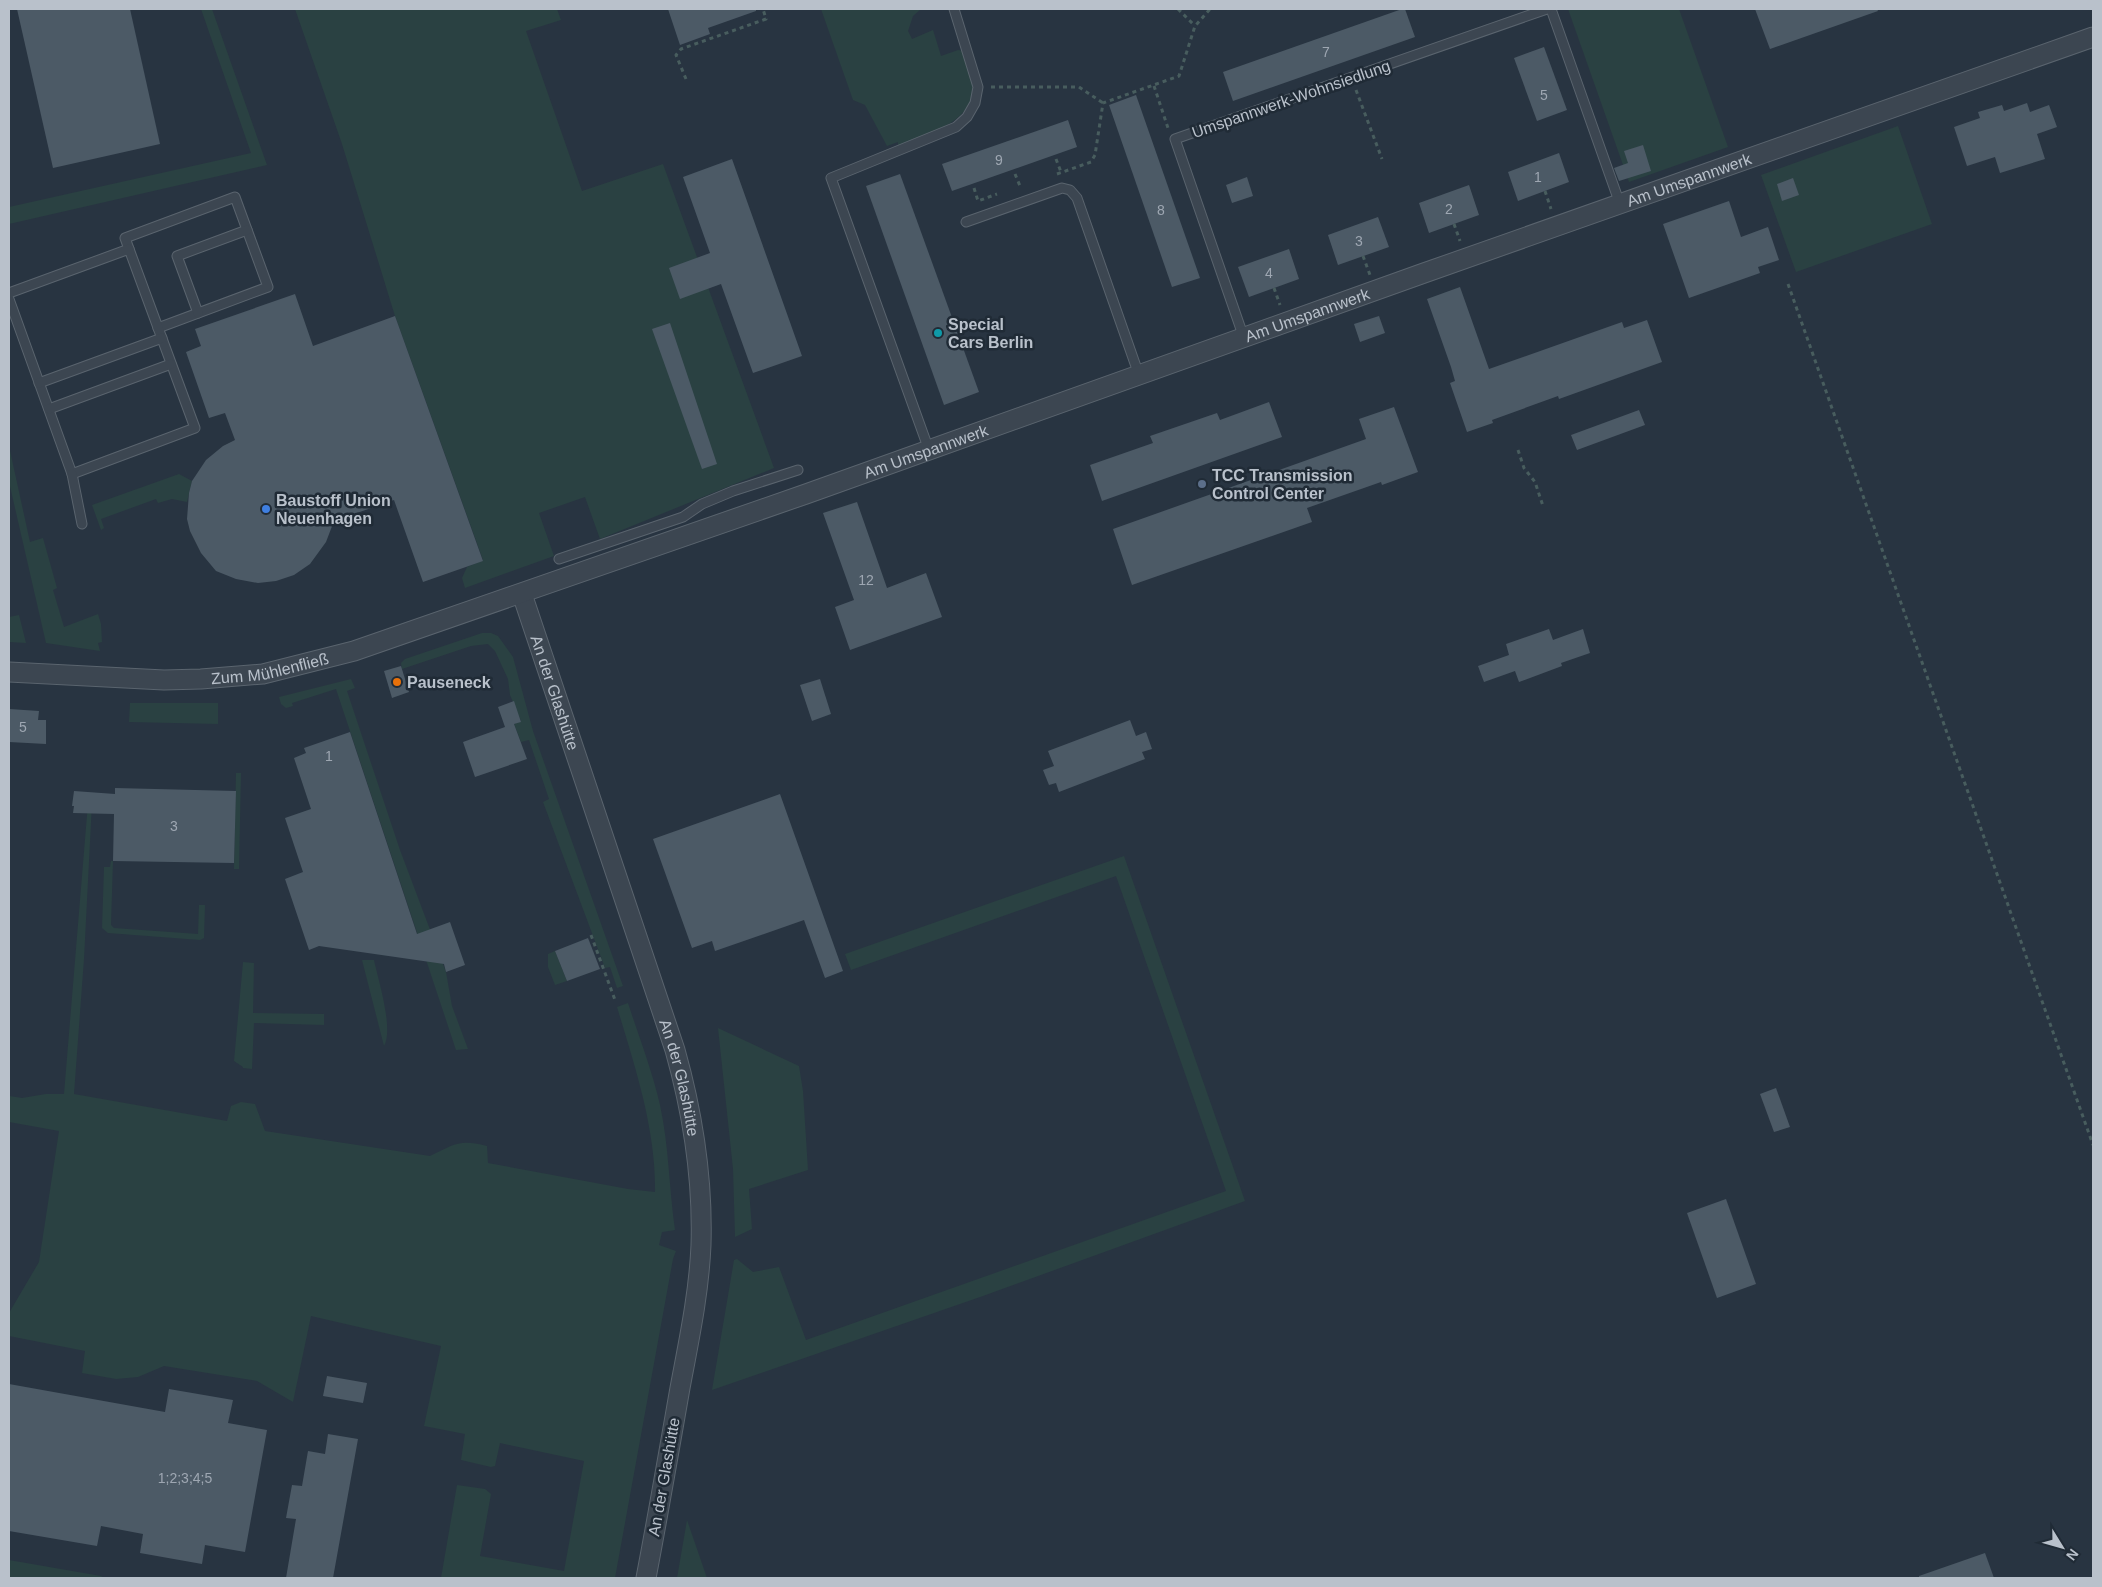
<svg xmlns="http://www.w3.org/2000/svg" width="2102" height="1587" viewBox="0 0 2102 1587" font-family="Arial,sans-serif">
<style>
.green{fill:#2a4142}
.building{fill:#4c5a66}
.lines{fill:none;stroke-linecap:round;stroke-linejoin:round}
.service-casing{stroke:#5a646e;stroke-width:11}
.minor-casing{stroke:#5a646e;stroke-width:21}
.path{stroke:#485d5e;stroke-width:3;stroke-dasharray:4 4;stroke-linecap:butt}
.service{stroke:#3c4651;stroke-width:9}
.minor{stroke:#3c4651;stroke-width:19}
.culture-dot{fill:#0f9aa8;stroke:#202b36;stroke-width:2}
.service-dot{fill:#5c6f8a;stroke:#202b36;stroke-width:2}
.shop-dot{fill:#3f7fe0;stroke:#202b36;stroke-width:2}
.food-dot{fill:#e8710a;stroke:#202b36;stroke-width:2}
.labels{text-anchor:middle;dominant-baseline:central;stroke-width:5;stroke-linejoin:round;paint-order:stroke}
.number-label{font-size:14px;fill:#9ea7b2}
.street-label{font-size:16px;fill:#b9c1cb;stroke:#202b36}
.poi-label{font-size:16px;font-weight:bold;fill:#b9c1cb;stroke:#202b36;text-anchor:start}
</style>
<rect width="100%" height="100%" fill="#283441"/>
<g class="green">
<path d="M201,9H212L267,165L9,224V207L251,153Z"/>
<path d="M295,9H557L561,20L526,31L582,191L663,164L774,468L600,539L585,497L539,513L554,556L465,588L462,578L467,567L483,560L395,316L342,144Z"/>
<path d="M821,9H921L913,16L908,31L912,39L933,30L941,56L958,50L964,51C967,62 975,77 974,88C971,124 926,134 898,146V142L887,146L865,105L853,100Z"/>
<path d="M1568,9H1679L1728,147L1629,182Z"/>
<path d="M1898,126L1932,224L1796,272L1761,175Z"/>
<path d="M9,446L30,542L43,538L57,588L53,590L64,627L98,614L101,624L102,642L98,643L100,651L46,643L9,482Z"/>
<path d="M179,474L192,481L187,502L172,499L158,503L156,499L101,519L104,528L101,530L92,505Z"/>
<path d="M19,615L26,643L9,642V617Z"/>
<path d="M482,633H491L498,636L513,657L533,731L623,986L617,988L610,967L605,968L543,802L549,799L529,740L521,742L514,724L521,721L510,695L508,679L495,651L488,644L471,646L402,669L401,663L405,659Z"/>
<path d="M351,679L355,688L347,691L400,850L446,972L452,1006L468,1049L456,1050L336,689L292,703L293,706L286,708L281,704L279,697Z"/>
<path d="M130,703H218V724L129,722Z"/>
<path d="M236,773H241L239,869H234Z"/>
<path d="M88,803H92L84,959L74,1094L227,1121L231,1106L241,1102L255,1104L265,1131L430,1156C455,1144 459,1139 487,1146L488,1163L628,1189L655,1192C656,1129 635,1067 617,1007L628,1003C639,1037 652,1070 660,1105C669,1146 669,1188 675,1230L662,1232L659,1245L676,1251L673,1259L615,1578H441L457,1485L485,1489L491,1494L480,1556L564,1571L584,1461L500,1443L495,1466L491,1467L461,1460L465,1434L424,1426L441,1346L311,1316L293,1402L257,1381L164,1366L138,1377L116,1379L82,1373L85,1351L9,1336V1313L39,1262L59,1131L9,1122V1096L22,1098L46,1094H64Z"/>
<path d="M1124,856L1245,1201L983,1296L712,1390L734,1260L737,1259L753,1272L779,1267L806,1340L1226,1191L1116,876L851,970L845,954Z"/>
<path d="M111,861H113L111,925L114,928L198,934L199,905H205L204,938L200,940L108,933L102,928L104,867H110Z"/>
<path d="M555,951L567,981L555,985L548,967V954Z"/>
<path d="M362,960H374C378,979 394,1029 384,1046Z"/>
<path d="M243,962L254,963L253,1013L324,1014V1025L254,1023L252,1069L243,1068V1067L234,1061Z"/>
<path d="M718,1028L799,1066L803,1091L808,1170L749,1189L752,1229L735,1237L733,1169Z"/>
<path d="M687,1520L707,1578H677Z"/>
<path d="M9,1560L101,1576L104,1578H9Z"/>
</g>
<g class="building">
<path d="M17,9H130L160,144L53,168Z"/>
<path d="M668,9H756V11L708,28L710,34L680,45Z"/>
<path d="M1402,9H1405L1415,37L1233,101L1223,72Z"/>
<path d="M1755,9H1877L1878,11L1770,49Z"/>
<path d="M1544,47L1567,110L1537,121L1514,58Z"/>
<path d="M1136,95L1200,278L1172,287L1109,105Z"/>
<path d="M2027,103L2030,112L2049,105L2057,127L2037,134L2045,159L2000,173L1995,157L1967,166L1954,127L1980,118L1978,112L2002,105L2004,111Z"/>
<path d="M1068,120L1077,147L952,191L942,164Z"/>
<path d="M1643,145L1651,171L1619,181L1614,168L1628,163L1624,151Z"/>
<path d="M1559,153L1569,182L1518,201L1508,172Z"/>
<path d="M732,159L802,356L753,373L721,284L680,299L669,268L710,253L683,177Z"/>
<path d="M900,174L979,392L944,405L866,186Z"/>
<path d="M1247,177L1253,196L1232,203L1226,185Z"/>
<path d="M1793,178L1799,195L1782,201L1777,184Z"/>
<path d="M1469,185L1479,215L1429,233L1419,203Z"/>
<path d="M1729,201L1741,237L1768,227L1779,260L1758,267L1760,273L1689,298L1663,224Z"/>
<path d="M1378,217L1389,247L1338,265L1328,235Z"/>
<path d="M1289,249L1299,279L1249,297L1238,267Z"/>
<path d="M1460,287L1489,369L1622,322L1624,328L1647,320L1662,362L1559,399L1558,396L1492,420L1493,423L1467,432L1450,383L1455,381L1451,367L1427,299Z"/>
<path d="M295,294L313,346L395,316L483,561L423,582L394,500L334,521L326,542L310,564L294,575L276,581L258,583L236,579L216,571L201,553L190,531L187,519L189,493L192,481L206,460L223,446L235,440L225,413L209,418L186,352L201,346L195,329Z"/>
<path d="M1379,316L1385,333L1360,342L1354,324Z"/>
<path d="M670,323L717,464L702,469L652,329Z"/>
<path d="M1269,402L1282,437L1102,501L1090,465L1153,443L1150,436L1217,413L1220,420Z"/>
<path d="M1394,407L1418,472L1382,485L1381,482L1307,508L1312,522L1132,585L1113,529L1366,439L1359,419Z"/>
<path d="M1639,410L1645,425L1577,450L1571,435Z"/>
<path d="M857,502L887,588L926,573L942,617L850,650L835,607L854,600L823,513Z"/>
<path d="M1549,629L1553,640L1583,629L1590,653L1561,663L1562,666L1519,682L1515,671L1484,682L1478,666L1509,655L1506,644Z"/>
<path d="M401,666L409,692L392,698L384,671Z"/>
<path d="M820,679L831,714L812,721L800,685Z"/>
<path d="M514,701L521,722L514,724L527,759L475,777L463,742L505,727L498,707Z"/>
<path d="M9,709L39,711L38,720H46V744L9,742Z"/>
<path d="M1130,720L1136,736L1146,732L1152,749L1142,752L1145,759L1059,792L1056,783L1049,785L1043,770L1054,766L1048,751Z"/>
<path d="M350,732L417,934L450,922L465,965L446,972L444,964L319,946L309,950L285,879L303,872L285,818L311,809L294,758L306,753L304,748Z"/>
<path d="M115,788L236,791L234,863L113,861L114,814L73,813L74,806H72L74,791L115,794Z"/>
<path d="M780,794L843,971L825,978L804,920L715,951L712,941L692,948L653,839Z"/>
<path d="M588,938L600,969L567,981L555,951Z"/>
<path d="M1776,1088L1790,1127L1774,1132L1760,1094Z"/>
<path d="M1726,1199L1756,1284L1717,1298L1687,1213Z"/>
<path d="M327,1376L367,1383L363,1403L323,1396Z"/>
<path d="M9,1384L165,1412L169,1389L233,1400L228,1423L267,1430L245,1552L205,1545L202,1564L140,1553L143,1534L101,1526L97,1546L9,1531Z"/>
<path d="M328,1434L358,1439L333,1578H286L296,1519L286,1518L292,1485L302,1486L308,1451L325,1454Z"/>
<path d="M1985,1553L1994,1578H1919V1576Z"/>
</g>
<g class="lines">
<g class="service-casing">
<g id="service">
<path d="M1551,9L1620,204"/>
<path d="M966,222L1062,188L1070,190L1077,198L1139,375"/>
<path d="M129,249L125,238L235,197L268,287L158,328"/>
<path d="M9,293L129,249L195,428L72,474L9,299"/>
<path d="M198,313L177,256L247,230"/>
<path d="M1244,338L1175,139L1547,9"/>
<path d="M39,383L162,338"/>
<path d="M49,409L171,364"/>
<path d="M929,450L831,178L956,127L967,117L975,103L978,87L954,9"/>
<path d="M72,474L82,524"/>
<path d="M559,559L683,517L702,504L733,491L798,470"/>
</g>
</g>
<g class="minor-casing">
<g id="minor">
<path id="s1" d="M522,594L675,1050C693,1114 703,1179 701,1245C699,1293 689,1340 680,1388C669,1451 658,1515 646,1578"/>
<path id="s2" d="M9,672L164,680L201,679L263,674L354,651L806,494L1424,273L2093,37"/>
</g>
</g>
<g class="path">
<path d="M1178,9L1195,26"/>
<path d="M686,79L676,55L681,49L766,19L763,9"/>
<path d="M1154,86L1168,128"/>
<path d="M991,87H1079L1103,103"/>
<path d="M1356,90L1382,159"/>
<path d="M1056,159L1061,172"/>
<path d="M1015,174L1020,186"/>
<path d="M1057,174L1091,162L1095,155L1103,103L1179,76L1195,26L1210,9"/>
<path d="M974,188L978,201L997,194"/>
<path d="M1545,191L1551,209"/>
<path d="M1454,224L1460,241"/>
<path d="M1363,256L1370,275"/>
<path d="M1788,284L2093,1145"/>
<path d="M1274,288L1280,305"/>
<path d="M1518,450L1524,468L1535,482L1543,506"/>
<path d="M591,935L615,1000"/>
</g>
<use href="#service" class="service"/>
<use href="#minor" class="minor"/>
</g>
<circle class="culture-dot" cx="938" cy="333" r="5"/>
<circle class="service-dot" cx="1202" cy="484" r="5"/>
<circle class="shop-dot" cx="266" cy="509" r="5"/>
<circle class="food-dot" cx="397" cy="682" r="5"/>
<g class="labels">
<g class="number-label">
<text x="1326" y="52">7</text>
<text x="1544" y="95">5</text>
<text x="999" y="160">9</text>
<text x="1538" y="177">1</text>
<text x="1449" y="209">2</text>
<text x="1161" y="210">8</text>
<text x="1359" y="241">3</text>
<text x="1269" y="273">4</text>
<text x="866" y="580">12</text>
<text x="23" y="727">5</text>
<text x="329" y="756">1</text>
<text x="174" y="826">3</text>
<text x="185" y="1478">1;2;3;4;5</text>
</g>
<g class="street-label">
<text transform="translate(1291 99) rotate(-19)">Umspannwerk-Wohnsiedlung</text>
<text stroke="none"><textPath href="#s2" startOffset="1764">Am Umspannwerk</textPath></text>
<text stroke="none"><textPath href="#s2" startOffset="1359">Am Umspannwerk</textPath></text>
<text stroke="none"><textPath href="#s2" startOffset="954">Am Umspannwerk</textPath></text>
<text stroke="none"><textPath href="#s2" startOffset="262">Zum Mühlenfließ</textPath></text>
<text stroke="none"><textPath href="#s1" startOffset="104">An der Glashütte</textPath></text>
<text stroke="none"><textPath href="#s1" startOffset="509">An der Glashütte</textPath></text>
<text transform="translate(664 1477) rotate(-80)">An der Glashütte</text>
</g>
<g class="poi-label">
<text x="948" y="324">Special<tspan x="948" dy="18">Cars Berlin</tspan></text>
<text x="1212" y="475">TCC Transmission<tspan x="1212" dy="18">Control Center</tspan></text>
<text x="276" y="500">Baustoff Union<tspan x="276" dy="18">Neuenhagen</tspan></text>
<text x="407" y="682">Pauseneck</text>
</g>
</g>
<rect width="2102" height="1587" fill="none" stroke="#b9c1cb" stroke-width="20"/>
<g transform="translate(2062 1547) rotate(127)" stroke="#202b36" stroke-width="4" paint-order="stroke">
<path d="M0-4L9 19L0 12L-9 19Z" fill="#b9c1cb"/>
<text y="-8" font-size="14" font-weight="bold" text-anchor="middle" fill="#b9c1cb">N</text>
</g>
</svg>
